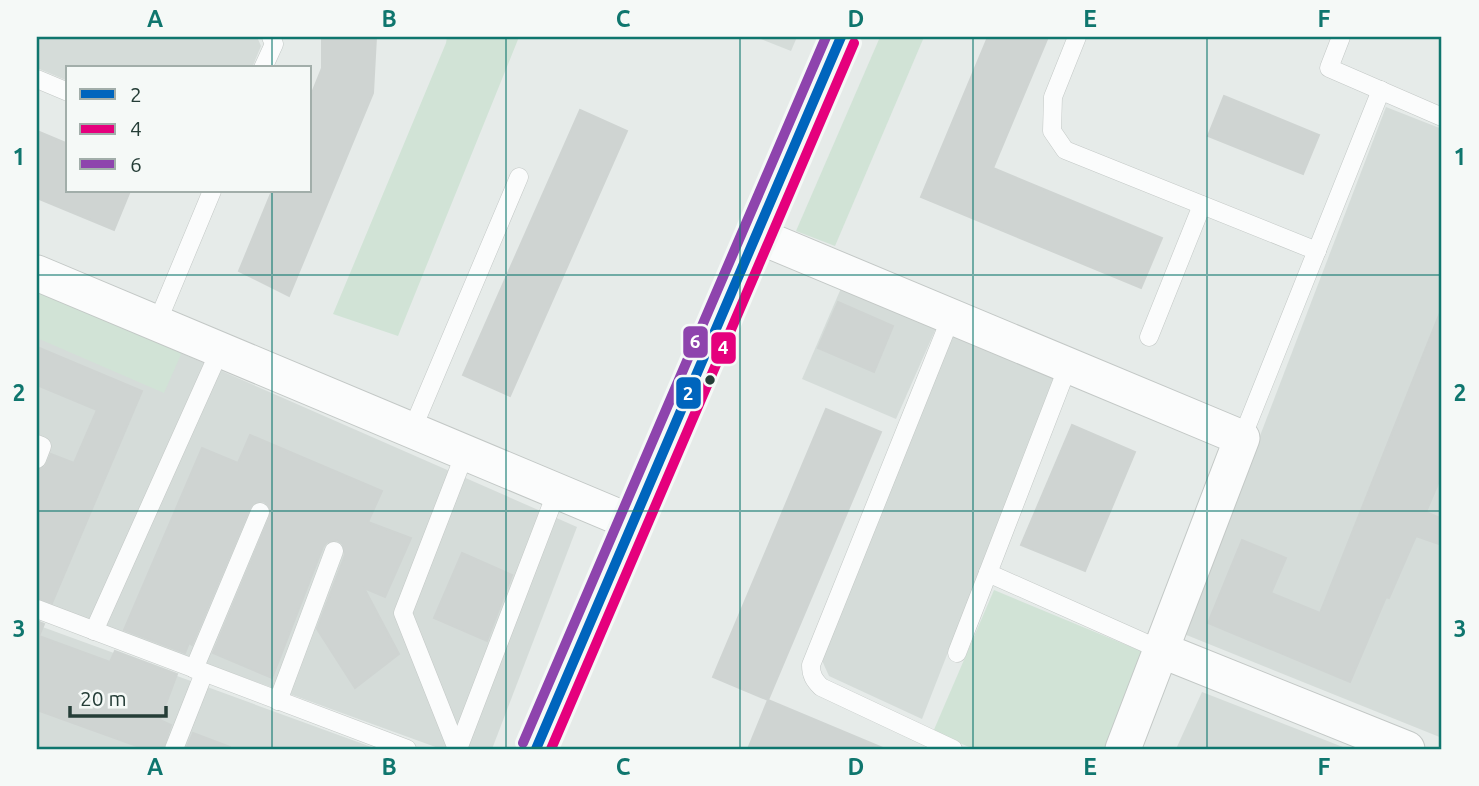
<svg xmlns="http://www.w3.org/2000/svg" width="1479" height="786" viewBox="0 0 1479 786" font-family="Ubuntu,sans-serif">
<style>
.built{fill:#d5dcd9}
.green{fill:#d1e3d6}
.building{fill:#cfd4d2;stroke:#cfd4d2;stroke-width:2}
.lines{fill:none;stroke-linecap:round;stroke-linejoin:round}
.lane-casing{stroke:#c3c8c6;stroke-width:19}
.street-casing{stroke:#c3c8c6;stroke-width:37}
.secondary-casing{stroke:#c2c8c6;stroke-width:40}
.lane{stroke:#fbfcfc;stroke-width:18}
.street{stroke:#fbfcfc;stroke-width:35}
.secondary{stroke:#fbfcfc;stroke-width:38}
.bus-1-casing{stroke:#f5f9f7;stroke-width:16}
.bus-2-casing{stroke:#f5f9f7;stroke-width:16}
.bus-3-casing{stroke:#f5f9f7;stroke-width:16}
.bus-1{stroke:#0065bd;stroke-width:10}
.bus-2{stroke:#e5007d;stroke-width:10}
.bus-3{stroke:#8e44ad;stroke-width:10}
.grid{fill:none;stroke:#0f766e;stroke-width:2;stroke-opacity:0.55}
.bus-dot{fill:#253d37;stroke:#f5f9f7;stroke-width:2.5}
.line-badge{stroke:#f5f9f7;stroke-width:2.5}
.badge-label{font-size:19px;text-anchor:middle;font-weight:bold;fill:#fff}
.neatline{fill:none;stroke:#0f766e;stroke-width:2.5}
.grid-label{font-size:23px;text-anchor:middle;font-weight:bold;fill:#0f766e}
</style>
<rect width="100%" height="100%" fill="#e6ebe9"/>
<g class="built">
<path d="M37,37H257L261,46L252,68H68V81L37,68Z"/>
<path d="M756,37H797L791,51Z"/>
<path d="M1386,107L1442,129V738L1184,634Z"/>
<path d="M842,286L937,326L896,419L802,379Z"/>
<path d="M37,290L577,527L492,749H441L37,602Z"/>
<path d="M952,332L1056,375L922,719L829,676L820,656Z"/>
<path d="M37,625L377,749H37Z"/>
<path d="M1202,692L1348,749H1176Z"/>
</g>
<g class="green">
<path d="M447,37H519L398,336L333,314L446,43Z"/>
<path d="M880,37H924L835,246L796,231Z"/>
<path d="M37,290L182,352L164,393L37,338Z"/>
<path d="M994,590L1148,654L1107,749H974L933,732Z"/>
</g>
<g class="building">
<path d="M322,37H376L373,93L289,296L239,271L272,191H310V98L322,68Z"/>
<path d="M988,37H1048L993,168L1162,238L1141,288L921,197Z"/>
<path d="M1224,96L1319,135L1303,174L1208,136Z"/>
<path d="M580,110L627,131L510,396L463,375Z"/>
<path d="M37,131L68,144V191H130L114,230L37,198Z"/>
<path d="M838,302L893,326L874,372L818,348Z"/>
<path d="M1441,310L1442,474L1426,512L1442,519V545L1416,536L1389,598L1386,597L1350,682L1208,623L1242,540L1286,558L1271,593L1320,613Z"/>
<path d="M37,347L142,391L52,603L37,598V470L45,467L51,454L74,463L97,410L37,385Z"/>
<path d="M826,409L881,432L768,700L713,677Z"/>
<path d="M1072,425L1135,452L1085,571L1021,545Z"/>
<path d="M250,435L382,491L368,522L411,538L385,597L364,588L399,654L355,688L317,629L345,555L343,544L337,540L327,542L323,547L272,678L213,653L270,516L269,506L264,501L254,503L250,508L192,645L189,643L185,653L124,630L202,448L238,463Z"/>
<path d="M462,553L512,575L487,641L434,618Z"/>
<path d="M37,621L44,624L39,636L110,662L115,651L177,674L160,720L171,725L163,749H145L37,710Z"/>
<path d="M768,700L885,749H748Z"/>
<path d="M193,733L230,747V749H186Z"/>
</g>
<g class="lines">
<g class="lane-casing">
<g id="lane">
<path d="M1077,37L1053,97L1052,131L1065,150L1317,251"/>
<path d="M1341,37L1329,68L1442,117"/>
<path d="M263,68L274,44L271,37"/>
<path d="M37,79L68,92"/>
<path d="M951,317L811,665C811,675 814,680 821,687L953,749"/>
<path d="M157,323L212,191"/>
<path d="M1149,337L1202,205"/>
<path d="M1068,366L988,573L1161,650"/>
<path d="M412,430L519,177"/>
<path d="M1242,438L1381,90"/>
<path d="M37,444L42,446L37,459"/>
<path d="M37,609L407,749"/>
<path d="M94,631L220,350"/>
<path d="M957,653L988,573"/>
<path d="M194,669L260,512"/>
<path d="M278,701L334,551"/>
<path d="M174,749L204,673"/>
<path d="M457,749L403,613L465,453"/>
<path d="M458,749L557,491"/>
</g>
</g>
<g class="street-casing">
<g id="street">
<path d="M756,235L1242,438L1123,749"/>
<path d="M37,273L633,523"/>
<path d="M1161,650L1407,749"/>
</g>
</g>
<g class="secondary-casing">
<path id="secondary" d="M536,749L841,37"/>
</g>
<use href="#lane" class="lane"/>
<use href="#street" class="street"/>
<use href="#secondary" class="secondary"/>
<g class="bus-1-casing">
<path id="bus-1" d="M536,749L841,37"/>
</g>
<g class="bus-2-casing">
<path id="bus-2" d="M551,749L854,43"/>
</g>
<g class="bus-3-casing">
<path id="bus-3" d="M523,743L826,37"/>
</g>
<use href="#bus-1" class="bus-1"/>
<use href="#bus-2" class="bus-2"/>
<use href="#bus-3" class="bus-3"/>
</g>
<path class="grid" d="M272,37V68M506,37V749M740,37V749M973,37V749M1207,37V749M272,191V749M37,275H1442M37,511H1442"/>
<circle class="bus-dot" cx="710" cy="380" r="6"/>
<g class="line-badge">
<rect x="682" y="325" width="27" height="34" rx="7" fill="#8e44ad"/>
<rect x="710" y="331" width="27" height="34" rx="7" fill="#e5007d"/>
<rect x="675" y="376" width="27" height="34" rx="7" fill="#0065bd"/>
</g>
<g class="badge-label">
<text x="695" y="348">6</text>
<text x="723" y="354">4</text>
<text x="688" y="400">2</text>
</g>
<rect width="1479" height="786" fill="none" stroke="#f5f9f7" stroke-width="77"/>
<rect x="66" y="66" width="245" height="126" fill="#f5f9f7" stroke="#a2aeaa" stroke-width="2"/>
<rect x="80" y="89" width="35" height="10" fill="#0065bd" stroke="#a2aeaa" stroke-width="2"/>
<text x="130" y="102" font-size="21" fill="#253d37">2</text>
<rect x="80" y="124" width="35" height="10" fill="#e5007d" stroke="#a2aeaa" stroke-width="2"/>
<text x="130" y="136" font-size="21" fill="#253d37">4</text>
<rect x="80" y="159" width="35" height="10" fill="#8e44ad" stroke="#a2aeaa" stroke-width="2"/>
<text x="130" y="172" font-size="21" fill="#253d37">6</text>
<path d="M70 706v10h96v-10" fill="none" stroke="#253d37" stroke-width="3.5"/>
<text x="80" y="706" font-size="21" fill="#253d37" stroke="#f5f9f7" stroke-width="5" paint-order="stroke">20 m</text>
<rect x="38" y="38" width="1402" height="710" class="neatline"/>
<g class="grid-label">
<text x="155" y="27">A</text>
<text x="389" y="27">B</text>
<text x="623" y="27">C</text>
<text x="856" y="27">D</text>
<text x="1090" y="27">E</text>
<text x="1324" y="27">F</text>
<text x="19" y="165">1</text>
<text x="1460" y="165">1</text>
<text x="19" y="401">2</text>
<text x="1460" y="401">2</text>
<text x="19" y="637">3</text>
<text x="1460" y="637">3</text>
<text x="155" y="775">A</text>
<text x="389" y="775">B</text>
<text x="623" y="775">C</text>
<text x="856" y="775">D</text>
<text x="1090" y="775">E</text>
<text x="1324" y="775">F</text>
</g>
</svg>
